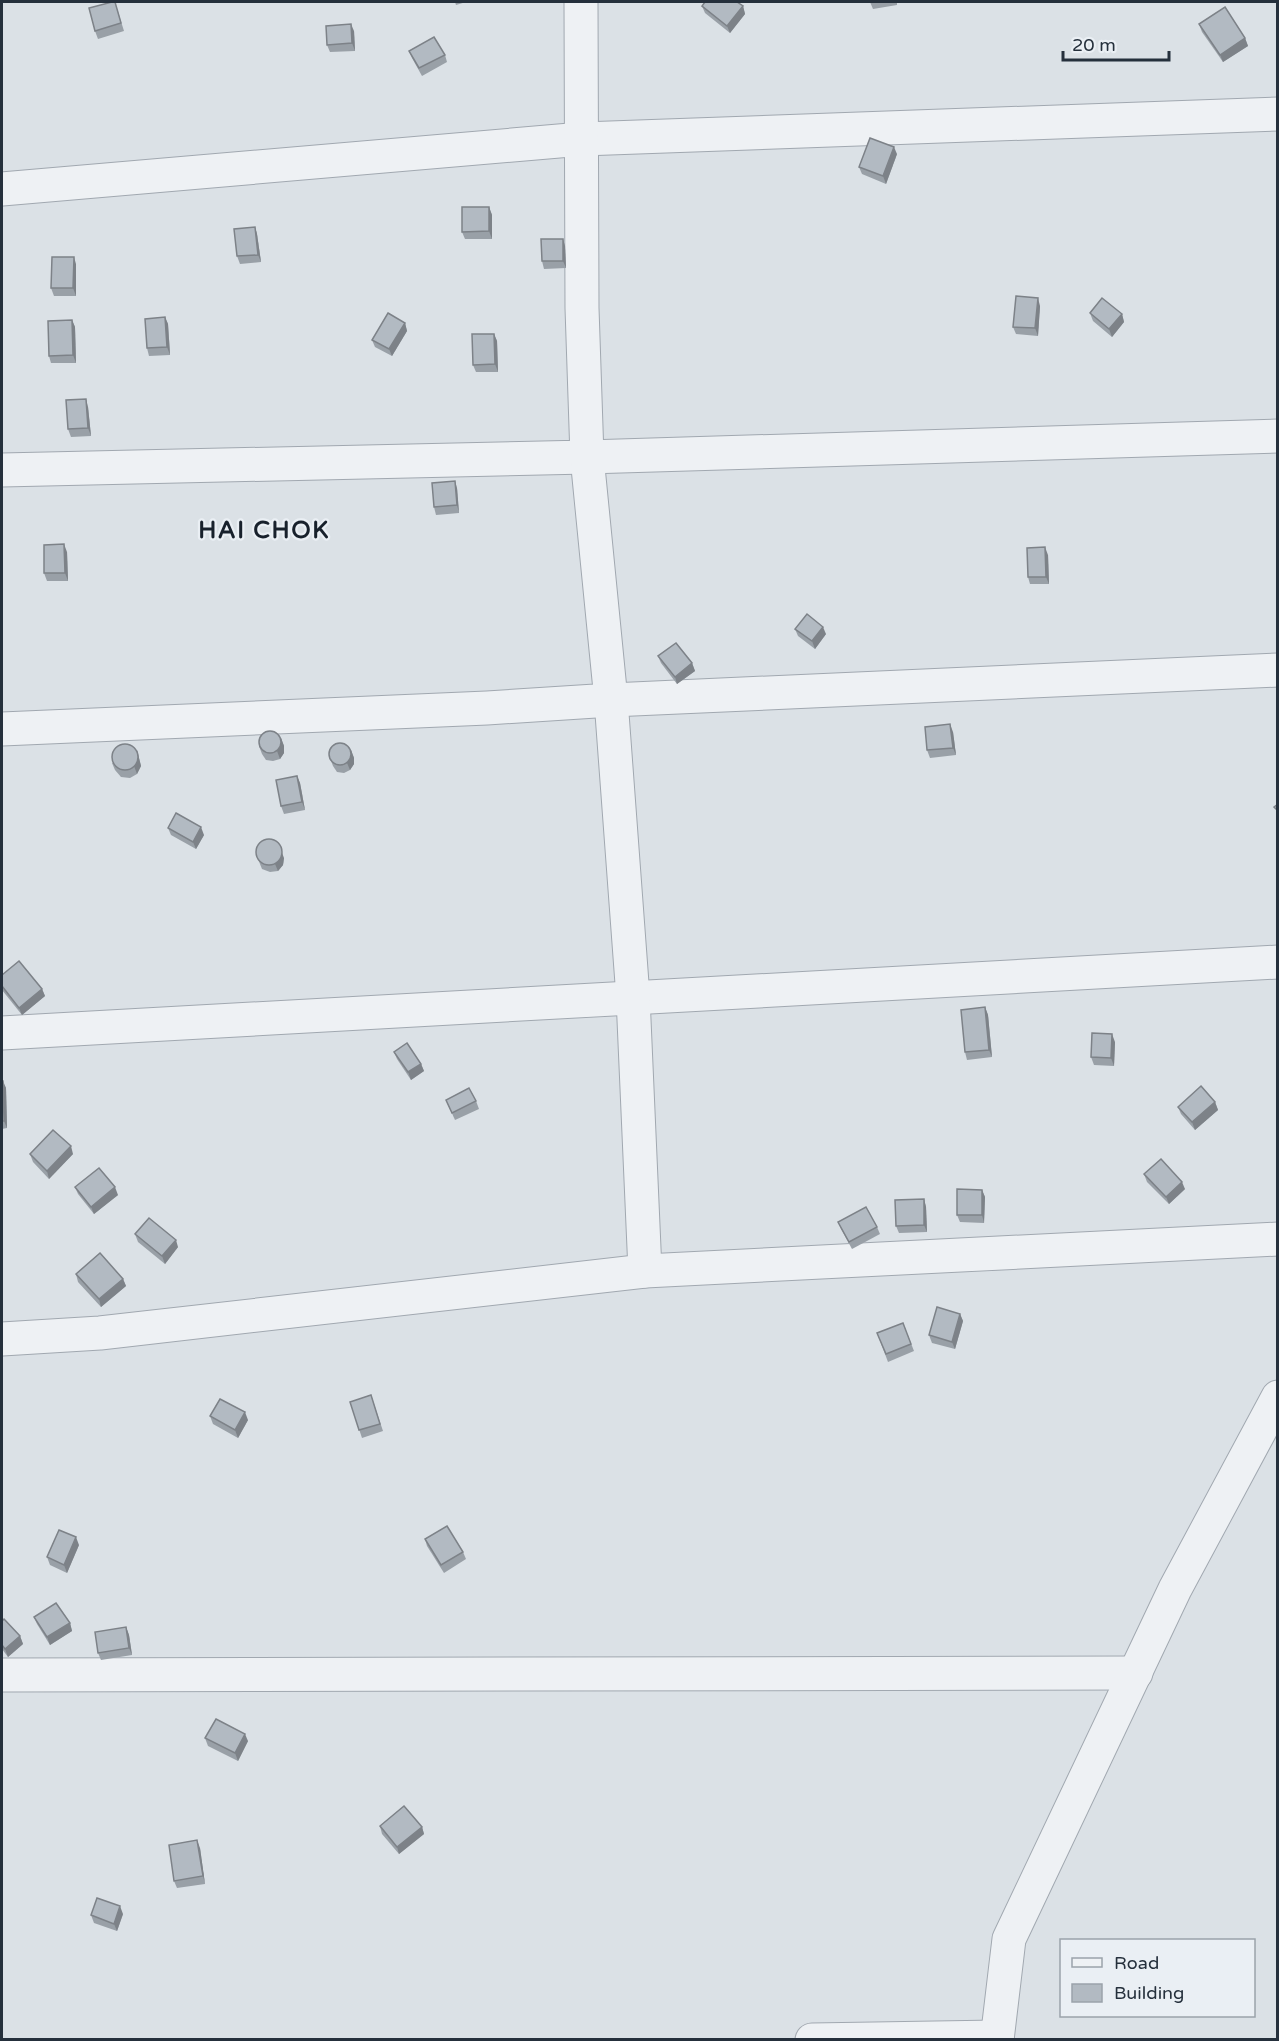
<svg xmlns="http://www.w3.org/2000/svg" width="1279" height="2041" viewBox="0 0 1279 2041" font-family="'Varela Round',sans-serif">
<style>
.lines{fill:none;stroke-linecap:round;stroke-linejoin:round}
.minor-casing{stroke:#a1a8b0;stroke-width:35}
.minor{stroke:#eef1f4;stroke-width:33}
.wall{fill:#99a0a7}
.shaded-wall{fill:#7d8288}
.building{fill:#b2bac2;stroke:#7d8288;stroke-width:1.5}
.labels{text-anchor:middle;dominant-baseline:central;stroke-width:4.5;stroke-linejoin:round;paint-order:stroke}
.district-label{font-size:24px;font-weight:bold;letter-spacing:1.5px;fill:#18212c;stroke:#eaeff4}
</style>
<rect width="100%" height="100%" fill="#dbe1e6"/>
<g class="lines">
<g class="minor-casing">
<g id="minor">
<path d="M2,189L582,139L1278,114"/>
<path d="M2,470L587,457L582,308L581,2"/>
<path d="M2,729L487,708L611,700L587,457L1278,436"/>
<path d="M2,1033L1278,962"/>
<path d="M645,1271L633,997L611,700L1278,670"/>
<path d="M2,1339L100,1333L645,1271L1278,1239"/>
<path d="M2,1675L1136,1673"/>
<path d="M812,2040L997,2037"/>
<path d="M997,2040L1009,1939L1175,1589L1278,1397"/>
</g>
</g>
<use href="#minor" class="minor"/>
</g>
<g class="wall">
<path d="M115,2L124,31L98,39L95,31Z"/>
<path d="M455,2H466L456,5Z"/>
<path d="M870,2H897V5L873,9Z"/>
<path d="M702,6H743L745,14L730,33L705,13Z"/>
<path d="M1199,24L1245,38L1248,46L1223,62L1202,32Z"/>
<path d="M354,31L355,51L330,52L327,45Z"/>
<path d="M409,51L445,55L447,62L422,76L412,58Z"/>
<path d="M897,154L886,184L862,174L859,167Z"/>
<path d="M489,207L492,215V239H465L462,232Z"/>
<path d="M255,227L257,234L261,262L240,264L237,256Z"/>
<path d="M563,239L565,246L566,268L544,269L542,261Z"/>
<path d="M76,264V296H54L51,288Z"/>
<path d="M1040,306L1038,336L1016,334L1013,327Z"/>
<path d="M1090,313L1122,314L1124,322L1112,337L1093,321Z"/>
<path d="M165,317L168,324L170,355L149,356L147,348Z"/>
<path d="M72,320L75,327L76,363H51L49,356Z"/>
<path d="M405,323L407,331L392,356L375,347L372,340Z"/>
<path d="M494,334L497,341L498,372H476L473,365Z"/>
<path d="M88,407L91,436L71,437L68,429Z"/>
<path d="M457,488L459,513L436,515L434,507Z"/>
<path d="M67,552L68,581H47L44,573Z"/>
<path d="M1048,555L1049,584H1030L1028,577Z"/>
<path d="M795,629L826,634L815,649L798,636Z"/>
<path d="M658,656L692,663L695,671L677,684L661,663Z"/>
<path d="M953,732L956,755L930,758L927,750Z"/>
<path d="M281,738L284,746V753L280,759L273,761L266,760L262,754L259,746Z"/>
<path d="M137,750L141,766L137,774L130,778L121,777L115,770L112,763Z"/>
<path d="M351,750L354,758V764L350,770L344,773L337,772L333,766L330,758Z"/>
<path d="M297,776L300,783L305,810L284,814L281,806Z"/>
<path d="M168,828L204,835L196,849L171,835Z"/>
<path d="M256,854L284,858L283,865L278,871L270,872L262,869Z"/>
<path d="M2,975L42,989L45,996L22,1015L2,990Z"/>
<path d="M985,1007L988,1015L992,1057L967,1060L965,1052Z"/>
<path d="M1115,1042L1114,1066L1094,1065L1091,1057Z"/>
<path d="M394,1052L421,1064L424,1071L411,1080L397,1059Z"/>
<path d="M2,1081L6,1088L7,1128L2,1129Z"/>
<path d="M446,1100L476,1101L479,1109L455,1120Z"/>
<path d="M1215,1102L1218,1110L1195,1130L1181,1114L1178,1107Z"/>
<path d="M30,1154H73L49,1179L33,1162Z"/>
<path d="M1144,1174L1185,1189L1169,1204L1147,1182Z"/>
<path d="M75,1187L118,1195L94,1214L78,1194Z"/>
<path d="M982,1190L985,1197L984,1223L960,1222L957,1215Z"/>
<path d="M924,1199L926,1207L927,1232L899,1233L896,1226Z"/>
<path d="M838,1222L877,1227L880,1234L852,1249L841,1229Z"/>
<path d="M135,1234L178,1247L165,1264L138,1242Z"/>
<path d="M76,1274L123,1279L126,1286L101,1307L78,1282Z"/>
<path d="M960,1314L963,1321L955,1349L932,1343L929,1335Z"/>
<path d="M903,1323L914,1351L888,1362L877,1333Z"/>
<path d="M371,1395L383,1431L362,1438L350,1402Z"/>
<path d="M210,1416L248,1420L238,1438L213,1424Z"/>
<path d="M425,1539L463,1552L466,1559L444,1573L427,1546Z"/>
<path d="M79,1545L67,1573L50,1565L47,1557Z"/>
<path d="M34,1617L70,1623L72,1631L50,1645L37,1624Z"/>
<path d="M2,1621L20,1636L23,1644L8,1657L2,1649Z"/>
<path d="M126,1627L129,1635L132,1655L101,1660L98,1653Z"/>
<path d="M205,1738L248,1741L238,1761L208,1746Z"/>
<path d="M380,1826L422,1827L424,1834L399,1854L382,1834Z"/>
<path d="M200,1848L205,1884L177,1888L174,1881Z"/>
<path d="M123,1914L117,1931L94,1923L91,1915Z"/>
</g>
<g class="shaded-wall">
<path d="M743,6L745,14L730,33L727,26Z"/>
<path d="M351,24L354,31L355,51L352,43Z"/>
<path d="M1245,38L1248,46L1223,62L1220,55Z"/>
<path d="M894,147L897,154L886,184L883,176Z"/>
<path d="M489,207L492,215V239L489,231Z"/>
<path d="M255,227L257,234L261,262L258,255Z"/>
<path d="M563,239L565,246L566,268L563,261Z"/>
<path d="M74,257L76,264V296L73,288Z"/>
<path d="M1038,298L1040,306L1038,336L1035,328Z"/>
<path d="M1122,314L1124,322L1112,337L1109,329Z"/>
<path d="M165,317L168,324L170,355L167,347Z"/>
<path d="M72,320L75,327L76,363L73,355Z"/>
<path d="M405,323L407,331L392,356L389,349Z"/>
<path d="M494,334L497,341L498,372L495,364Z"/>
<path d="M86,399L88,407L91,436L88,428Z"/>
<path d="M455,481L457,488L459,513L457,505Z"/>
<path d="M64,544L67,552L68,581L65,573Z"/>
<path d="M1045,547L1048,555L1049,584L1046,577Z"/>
<path d="M823,627L826,634L815,649L812,641Z"/>
<path d="M692,663L695,671L677,684L675,677Z"/>
<path d="M950,724L953,732L956,755L953,748Z"/>
<path d="M281,738L284,746V753L280,759L277,751Z"/>
<path d="M137,750L141,766L137,774L134,766Z"/>
<path d="M351,750L354,758V764L350,770L347,763Z"/>
<path d="M297,776L300,783L305,810L302,802Z"/>
<path d="M201,827L204,835L196,849L193,842Z"/>
<path d="M281,850L284,858L283,865L278,871L275,864Z"/>
<path d="M42,989L45,996L22,1015L19,1008Z"/>
<path d="M985,1007L988,1015L992,1057L989,1050Z"/>
<path d="M1112,1034L1115,1042L1114,1066L1111,1058Z"/>
<path d="M421,1064L424,1071L411,1080L408,1072Z"/>
<path d="M3,1081L6,1088L7,1128L4,1121Z"/>
<path d="M1215,1102L1218,1110L1195,1130L1192,1122Z"/>
<path d="M71,1146L73,1154L49,1179L47,1171Z"/>
<path d="M1182,1182L1185,1189L1169,1204L1166,1197Z"/>
<path d="M115,1187L118,1195L94,1214L91,1207Z"/>
<path d="M982,1190L985,1197L984,1223L982,1215Z"/>
<path d="M924,1199L926,1207L927,1232L924,1225Z"/>
<path d="M176,1240L178,1247L165,1264L162,1256Z"/>
<path d="M123,1279L126,1286L101,1307L99,1299Z"/>
<path d="M960,1314L963,1321L955,1349L952,1342Z"/>
<path d="M245,1412L248,1420L238,1438L235,1430Z"/>
<path d="M76,1537L79,1545L67,1573L64,1565Z"/>
<path d="M70,1623L72,1631L50,1645L47,1637Z"/>
<path d="M126,1627L129,1635L132,1655L129,1648Z"/>
<path d="M20,1636L23,1644L8,1657L5,1649Z"/>
<path d="M245,1734L248,1741L238,1761L235,1753Z"/>
<path d="M422,1827L424,1834L399,1854L397,1847Z"/>
<path d="M197,1840L200,1848L205,1884L203,1876Z"/>
<path d="M120,1906L123,1914L117,1931L114,1924Z"/>
</g>
<g class="building">
<path d="M112,2H115L121,23L95,31L89,8Z"/>
<path d="M705,2H737L743,6L727,26L702,6Z"/>
<path d="M1225,7L1245,38L1220,55L1199,24Z"/>
<path d="M351,24L352,43L327,45L326,26Z"/>
<path d="M434,37L445,55L419,68L409,51Z"/>
<path d="M870,138L894,147L883,176L859,167Z"/>
<path d="M462,207H489V231L462,232Z"/>
<path d="M255,227L258,255L237,256L234,229Z"/>
<path d="M541,239H563V261H542Z"/>
<path d="M52,257H74L73,288H51Z"/>
<path d="M1016,296L1038,298L1035,328L1013,327Z"/>
<path d="M1102,298L1122,314L1109,329L1090,313Z"/>
<path d="M388,313L405,323L389,349L372,340Z"/>
<path d="M165,317L167,347L147,348L145,319Z"/>
<path d="M72,320L73,355L49,356L48,321Z"/>
<path d="M472,334H494L495,364L473,365Z"/>
<path d="M86,399L88,428L68,429L66,400Z"/>
<path d="M455,481L457,505L434,507L432,483Z"/>
<path d="M64,544L65,573H44V545Z"/>
<path d="M1045,547L1046,577H1028L1027,548Z"/>
<path d="M807,614L823,627L812,641L795,629Z"/>
<path d="M676,643L692,663L675,677L658,656Z"/>
<path d="M950,724L953,748L927,750L925,727Z"/>
<circle cx="270" cy="742" r="11"/>
<circle cx="340" cy="754" r="11"/>
<circle cx="125" cy="757" r="13"/>
<path d="M297,776L302,802L281,806L276,780Z"/>
<path d="M1278,804V811L1274,807Z"/>
<path d="M176,813L201,827L193,842L168,828Z"/>
<circle cx="269" cy="852" r="13"/>
<path d="M19,961L42,989L19,1008L2,986V975Z"/>
<path d="M985,1007L989,1050L965,1052L961,1010Z"/>
<path d="M1092,1033L1112,1034L1111,1058L1091,1057Z"/>
<path d="M407,1043L421,1064L408,1072L394,1052Z"/>
<path d="M2,1081H3L4,1121H2Z"/>
<path d="M1201,1086L1215,1102L1192,1122L1178,1107Z"/>
<path d="M469,1088L476,1101L452,1113L446,1100Z"/>
<path d="M53,1130L71,1146L47,1171L30,1154Z"/>
<path d="M1161,1159L1182,1182L1166,1197L1144,1174Z"/>
<path d="M99,1168L115,1187L91,1207L75,1187Z"/>
<path d="M957,1189L982,1190V1215H957Z"/>
<path d="M924,1199V1225L896,1226L895,1200Z"/>
<path d="M866,1207L877,1227L849,1242L838,1222Z"/>
<path d="M149,1218L176,1240L162,1256L135,1234Z"/>
<path d="M100,1253L123,1279L99,1299L76,1274Z"/>
<path d="M937,1307L960,1314L952,1342L929,1335Z"/>
<path d="M903,1323L911,1344L886,1354L877,1333Z"/>
<path d="M371,1395L380,1424L359,1430L350,1402Z"/>
<path d="M220,1399L245,1412L235,1430L210,1416Z"/>
<path d="M447,1526L463,1552L441,1565L425,1539Z"/>
<path d="M59,1530L76,1537L64,1565L47,1557Z"/>
<path d="M56,1603L70,1623L47,1637L34,1617Z"/>
<path d="M4,1619L20,1636L5,1649L2,1645V1621Z"/>
<path d="M126,1627L129,1648L98,1653L95,1632Z"/>
<path d="M216,1719L245,1734L235,1753L205,1738Z"/>
<path d="M404,1806L422,1827L397,1847L380,1826Z"/>
<path d="M197,1840L203,1876L174,1881L169,1845Z"/>
<path d="M97,1898L120,1906L114,1924L91,1915Z"/>
</g>
<g class="labels">
<g class="district-label">
<text x="264" y="530">HAI CHOK</text>
</g>
</g>
<rect width="1279" height="2041" fill="none" stroke="#25303c" stroke-width="6"/>
<rect x="1060" y="1939" width="195" height="78" fill="#eaeff4" stroke="#9ba3aa" stroke-width="1.5"/>
<rect x="1072" y="1958" width="30" height="9" fill="#eef1f4" stroke="#9ba3aa" stroke-width="1.5"/>
<text x="1114" y="1969" font-size="18" fill="#25303c">Road</text>
<rect x="1072" y="1984" width="30" height="18" fill="#b2bac2" stroke="#9ba3aa" stroke-width="1.5"/>
<text x="1114" y="1999" font-size="18" fill="#25303c">Building</text>
<path d="M1063 51v9h106v-9" fill="none" stroke="#25303c" stroke-width="3"/>
<text x="1072" y="51" font-size="18" fill="#25303c" stroke="#eaeff4" stroke-width="4.5" paint-order="stroke">20 m</text>
</svg>
